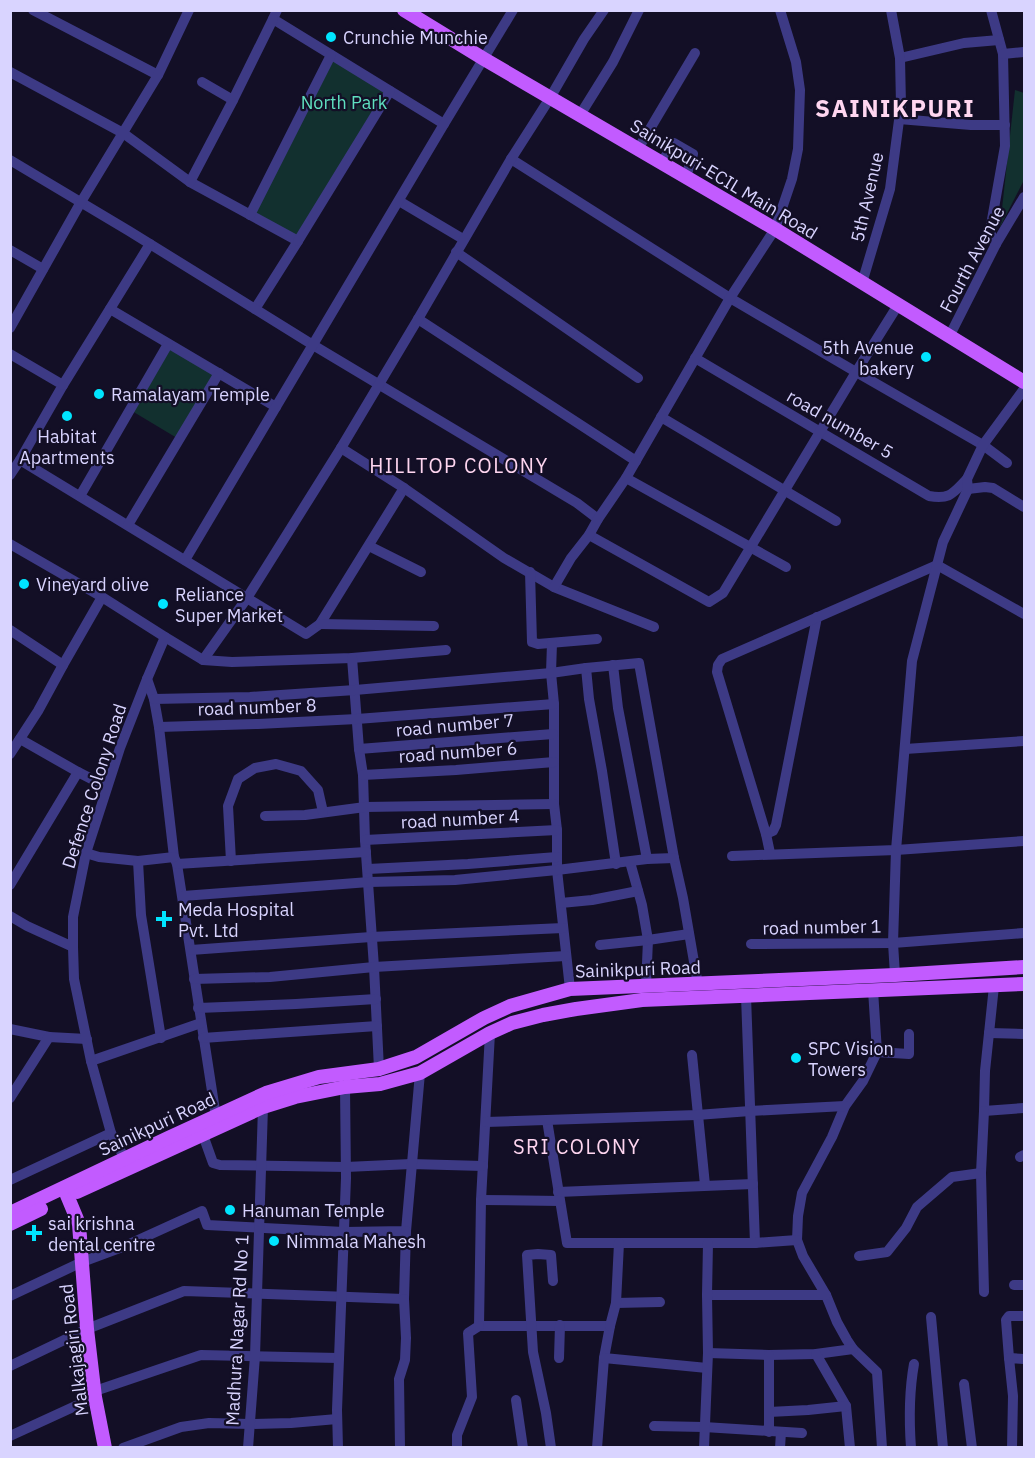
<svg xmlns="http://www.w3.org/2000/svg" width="1035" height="1458" viewBox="0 0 1035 1458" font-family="'IBM Plex Sans',sans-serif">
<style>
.park{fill:#12302f}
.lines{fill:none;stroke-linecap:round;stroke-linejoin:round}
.minor{stroke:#3d3a85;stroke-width:10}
.major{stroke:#c25bff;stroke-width:14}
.poi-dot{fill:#00e5ff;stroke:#130f26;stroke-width:2}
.labels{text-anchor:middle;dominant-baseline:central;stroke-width:4.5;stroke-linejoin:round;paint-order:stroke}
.poi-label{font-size:18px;fill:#d9d4ff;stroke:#130f26;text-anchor:start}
.park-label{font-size:18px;fill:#5fe0c0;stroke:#130f26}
.street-label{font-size:18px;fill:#d9d4ff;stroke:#130f26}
.neighbourhood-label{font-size:20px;letter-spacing:1.5px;fill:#ffd6f0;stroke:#130f26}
.district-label{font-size:24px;font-weight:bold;letter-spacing:1.5px;fill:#ffd6f0;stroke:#130f26}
</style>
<rect width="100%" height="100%" fill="#130f26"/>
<g class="park">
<path d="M331,55L390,91L298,241L250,215Z"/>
<path d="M1015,90L1024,93V180L1000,227Z"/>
<path d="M169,349L214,375L177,438L132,411Z"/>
</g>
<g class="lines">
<g class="minor">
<path d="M33,10L158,75"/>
<path d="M277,10L273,19L444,124"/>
<path d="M991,10L1003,54L1005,146L991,225V238L996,244"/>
<path d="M1003,54L1024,52"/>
<path d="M900,58L964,43L999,40"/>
<path d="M10,72L123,133L190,182L298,241L255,309"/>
<path d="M202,82L233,100"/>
<path d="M580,115L613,62L639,10"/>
<path d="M899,119L971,125H1005"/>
<path d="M638,149L695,53"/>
<path d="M511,159L730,298L856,372L983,445L1007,463"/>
<path d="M10,160L129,231L313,345L577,503L598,519"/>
<path d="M662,162L674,143L693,154L686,177"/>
<path d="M190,182L231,104L273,19"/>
<path d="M399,201L463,239"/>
<path d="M250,215L331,55"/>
<path d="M298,241L390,91"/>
<path d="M10,250L43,269"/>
<path d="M456,252L638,378"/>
<path d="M862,283L890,189L901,105L900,58L891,10"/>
<path d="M110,309L276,407"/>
<path d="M418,319L636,461"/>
<path d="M10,328L81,202L158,75L189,10"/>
<path d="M949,337L996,244L1024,197"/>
<path d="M10,354L63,385L20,460L306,634L320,624L404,488"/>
<path d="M695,358L929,496C950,500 953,493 967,479"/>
<path d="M63,385L150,244"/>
<path d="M661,417L836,521"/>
<path d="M341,448L404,488L504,558L554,587L654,627"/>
<path d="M10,475L20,460"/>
<path d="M626,478L786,567"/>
<path d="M968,489L985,487L993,488L1024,507"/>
<path d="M80,496L168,344"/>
<path d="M128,525L219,373"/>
<path d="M589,535L709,602L723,593L856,372L898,305"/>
<path d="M10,544L102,597L165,637L203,660L232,662L352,658L446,650"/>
<path d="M369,546L421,572"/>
<path d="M185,560L444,124L513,10"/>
<path d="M530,572L532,642L538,644L597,639"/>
<path d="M554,587L571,558L589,535L598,519L626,478L730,298L775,229L792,179L798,149L800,90L796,62L780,10"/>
<path d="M320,624L434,626"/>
<path d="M10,630L63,665"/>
<path d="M552,643L551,673L554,704V804L557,830V870L570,989"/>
<path d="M352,658L359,749L363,775L365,840L374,967L379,1069"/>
<path d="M203,660L247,598L341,448L418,319L511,159L550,98L584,39L604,10"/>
<path d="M613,665L618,708L647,859"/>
<path d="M586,668L589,699L602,771L616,864"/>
<path d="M147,679L154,699L159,727L174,857L177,864L216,1117"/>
<path d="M154,699L250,697L355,690L551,673L586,668L639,663L674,858L683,898L698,985"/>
<path d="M159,727L258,724L357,719L554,704"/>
<path d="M20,739L78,772L107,787"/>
<path d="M359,749L553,734"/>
<path d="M905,749L1024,741"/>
<path d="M10,754L38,711L63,665L102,597"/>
<path d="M363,775L456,770L554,762"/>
<path d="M265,816L305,815L365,807L554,804"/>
<path d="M766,834L773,831L776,825L817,617"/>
<path d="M365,840L557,830"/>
<path d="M86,853L99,857L138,861"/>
<path d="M770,853L766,834L717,672L718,665L722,659L937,565L1024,614"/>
<path d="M732,856L896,850L1024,841"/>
<path d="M231,861L228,806L238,779L255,768L276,764L301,771L318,790L323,812"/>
<path d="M630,862L642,905L648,940L646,986"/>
<path d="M177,864L366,852"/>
<path d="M368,869L468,864L557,857"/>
<path d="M10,885L78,772"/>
<path d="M183,896L369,882L455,880L557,870L647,859L674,858"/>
<path d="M561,903L592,900L638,891"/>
<path d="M10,916L27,926L73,947"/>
<path d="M751,944L893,943L1024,933"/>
<path d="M600,945L648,940L689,934"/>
<path d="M191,950L371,937L563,928"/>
<path d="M895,975L893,943L896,850L912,661L943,542L968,489L967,479L983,445L1024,389"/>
<path d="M194,979L270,977L374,967L566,956"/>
<path d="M994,986L985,1071L984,1111L1024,1108"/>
<path d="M873,990L877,1052L863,1081L845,1106L832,1137L802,1193L798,1216L797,1240L803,1256L826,1295L837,1322L847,1340L853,1349L877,1372L882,1448"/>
<path d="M746,996L755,1243"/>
<path d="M198,1008L296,1004L376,999"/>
<path d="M10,1029L49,1037"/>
<path d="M490,1033L481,1200L479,1326H610L604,1358L597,1448"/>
<path d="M989,1033L1024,1034"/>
<path d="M161,1038L141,915L138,861L174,857"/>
<path d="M203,1038L377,1026"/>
<path d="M877,1052L909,1054V1034"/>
<path d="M692,1055L705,1185"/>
<path d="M91,1061L201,1023"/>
<path d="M10,1098L49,1037L87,1039"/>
<path d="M984,1111L981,1173L984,1292"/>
<path d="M547,1120L567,1243H755L797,1240"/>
<path d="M486,1122L697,1115L750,1111L845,1106"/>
<path d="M203,1135L213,1163L220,1165L346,1167L411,1164L483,1166"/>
<path d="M1020,1157L1024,1155"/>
<path d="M125,1159L111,1133L91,1061L74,979L73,947V917L86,853L120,748L147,679L165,637"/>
<path d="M10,1180L111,1133"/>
<path d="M558,1192L753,1184"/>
<path d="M481,1200L560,1201"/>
<path d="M859,1256L887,1252L906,1228L917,1207L952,1177L981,1173"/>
<path d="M1014,1285H1024"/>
<path d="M707,1295H826"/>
<path d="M10,1296L82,1262L125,1246L202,1211L207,1225L344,1232L406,1231L420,1073"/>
<path d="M616,1303L660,1302"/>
<path d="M931,1317L943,1448"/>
<path d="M610,1326L616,1303L619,1243"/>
<path d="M708,1353L769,1355L816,1354L853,1349"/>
<path d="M816,1354L846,1406L850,1448"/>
<path d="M559,1358L560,1325"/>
<path d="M604,1358L707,1368"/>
<path d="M1009,1358L1006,1320L1009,1316H1024"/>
<path d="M10,1366L87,1329L184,1291L404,1299L406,1231"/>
<path d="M964,1384L972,1448"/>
<path d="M95,1391L201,1355L339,1358"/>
<path d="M516,1400L523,1448"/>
<path d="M769,1412L808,1410L846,1406"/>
<path d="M654,1426L704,1427L802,1433"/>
<path d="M769,1432V1355"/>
<path d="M10,1436L95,1397"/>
<path d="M123,1448L181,1427L209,1423L250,1424L291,1423L337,1419"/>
<path d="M248,1448L255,1356L263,1107"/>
<path d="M338,1448L337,1410L346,1178L345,1087"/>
<path d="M400,1448L399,1379L405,1360L406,1338L404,1299"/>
<path d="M457,1448V1435L472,1397L468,1333L479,1326"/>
<path d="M551,1448L546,1413L533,1352L527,1255L538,1254L551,1255L553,1281"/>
<path d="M704,1448L708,1353L707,1295L708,1243"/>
<path d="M780,1448L781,1432"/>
<path d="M911,1448C909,1420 909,1392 914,1364"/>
<path d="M1012,1448L1013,1396L1009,1358L1024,1359"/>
</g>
<g class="major">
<path d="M404,10L484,59L775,229L1024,382"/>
<path d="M64,1188L79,1224L87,1329L95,1397L105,1448"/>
<path d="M77,1192L263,1107L295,1097L345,1087L380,1084L420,1073L490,1033L512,1023L543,1015L576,1009L642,1000L1024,984"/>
<path d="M10,1213L168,1138L266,1093L319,1077L379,1069L416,1057L484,1018L510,1006L570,989L895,975L1024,967"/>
<path d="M10,1224L41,1209"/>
</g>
</g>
<g class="poi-dot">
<circle cx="331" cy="37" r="6"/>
<circle cx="926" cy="357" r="6"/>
<circle cx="99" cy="394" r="6"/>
<circle cx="67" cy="416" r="6"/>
<circle cx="24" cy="584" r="6"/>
<circle cx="163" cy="604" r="6"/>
<path d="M161 910h6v6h6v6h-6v6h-6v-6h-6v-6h6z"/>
<circle cx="796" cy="1058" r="6"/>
<circle cx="230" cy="1210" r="6"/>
<path d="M31 1224h6v6h6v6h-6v6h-6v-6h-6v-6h6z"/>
<circle cx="274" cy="1241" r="6"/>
</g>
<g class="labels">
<g class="poi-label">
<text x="343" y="37">Crunchie Munchie</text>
<text x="914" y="347" text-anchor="end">5th Avenue<tspan x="914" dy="21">bakery</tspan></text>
<text x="111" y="394">Ramalayam Temple</text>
<text x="67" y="436" text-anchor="middle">Habitat<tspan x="67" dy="21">Apartments</tspan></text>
<text x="36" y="584">Vineyard olive</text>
<text x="175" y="594">Reliance<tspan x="175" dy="21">Super Market</tspan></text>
<text x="178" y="909">Meda Hospital<tspan x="178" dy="21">Pvt. Ltd</tspan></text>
<text x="808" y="1048">SPC Vision<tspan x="808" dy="21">Towers</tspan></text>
<text x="242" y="1210">Hanuman Temple</text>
<text x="48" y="1223">sai krishna<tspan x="48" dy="21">dental centre</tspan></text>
<text x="286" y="1241">Nimmala Mahesh</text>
</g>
<g class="park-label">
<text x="344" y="102">North Park</text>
</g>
<g class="street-label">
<text transform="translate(724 179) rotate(31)">Sainikpuri-ECIL Main Road</text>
<text transform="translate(867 197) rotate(-77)">5th Avenue</text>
<text transform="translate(972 259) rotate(-62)">Fourth Avenue</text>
<text transform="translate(840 424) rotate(30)">road number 5</text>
<text transform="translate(257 707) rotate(-2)">road number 8</text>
<text transform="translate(455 725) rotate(-5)">road number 7</text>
<text transform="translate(458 752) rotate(-4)">road number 6</text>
<text transform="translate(94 786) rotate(-72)">Defence Colony Road</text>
<text transform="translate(460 819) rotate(-3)">road number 4</text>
<text transform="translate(822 927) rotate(-1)">road number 1</text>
<text transform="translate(638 969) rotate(-2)">Sainikpuri Road</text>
<text transform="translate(157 1124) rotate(-25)">Sainikpuri Road</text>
<text transform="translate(237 1330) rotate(-87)">Madhura Nagar Rd No 1</text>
<text transform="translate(74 1350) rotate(-97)">Malkajagiri Road</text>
</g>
<g class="neighbourhood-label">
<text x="459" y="465">HILLTOP COLONY</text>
<text x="577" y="1146">SRI COLONY</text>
</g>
<g class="district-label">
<text x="895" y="108">SAINIKPURI</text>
</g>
</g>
<rect width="1035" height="1458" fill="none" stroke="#d9d4ff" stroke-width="24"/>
</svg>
